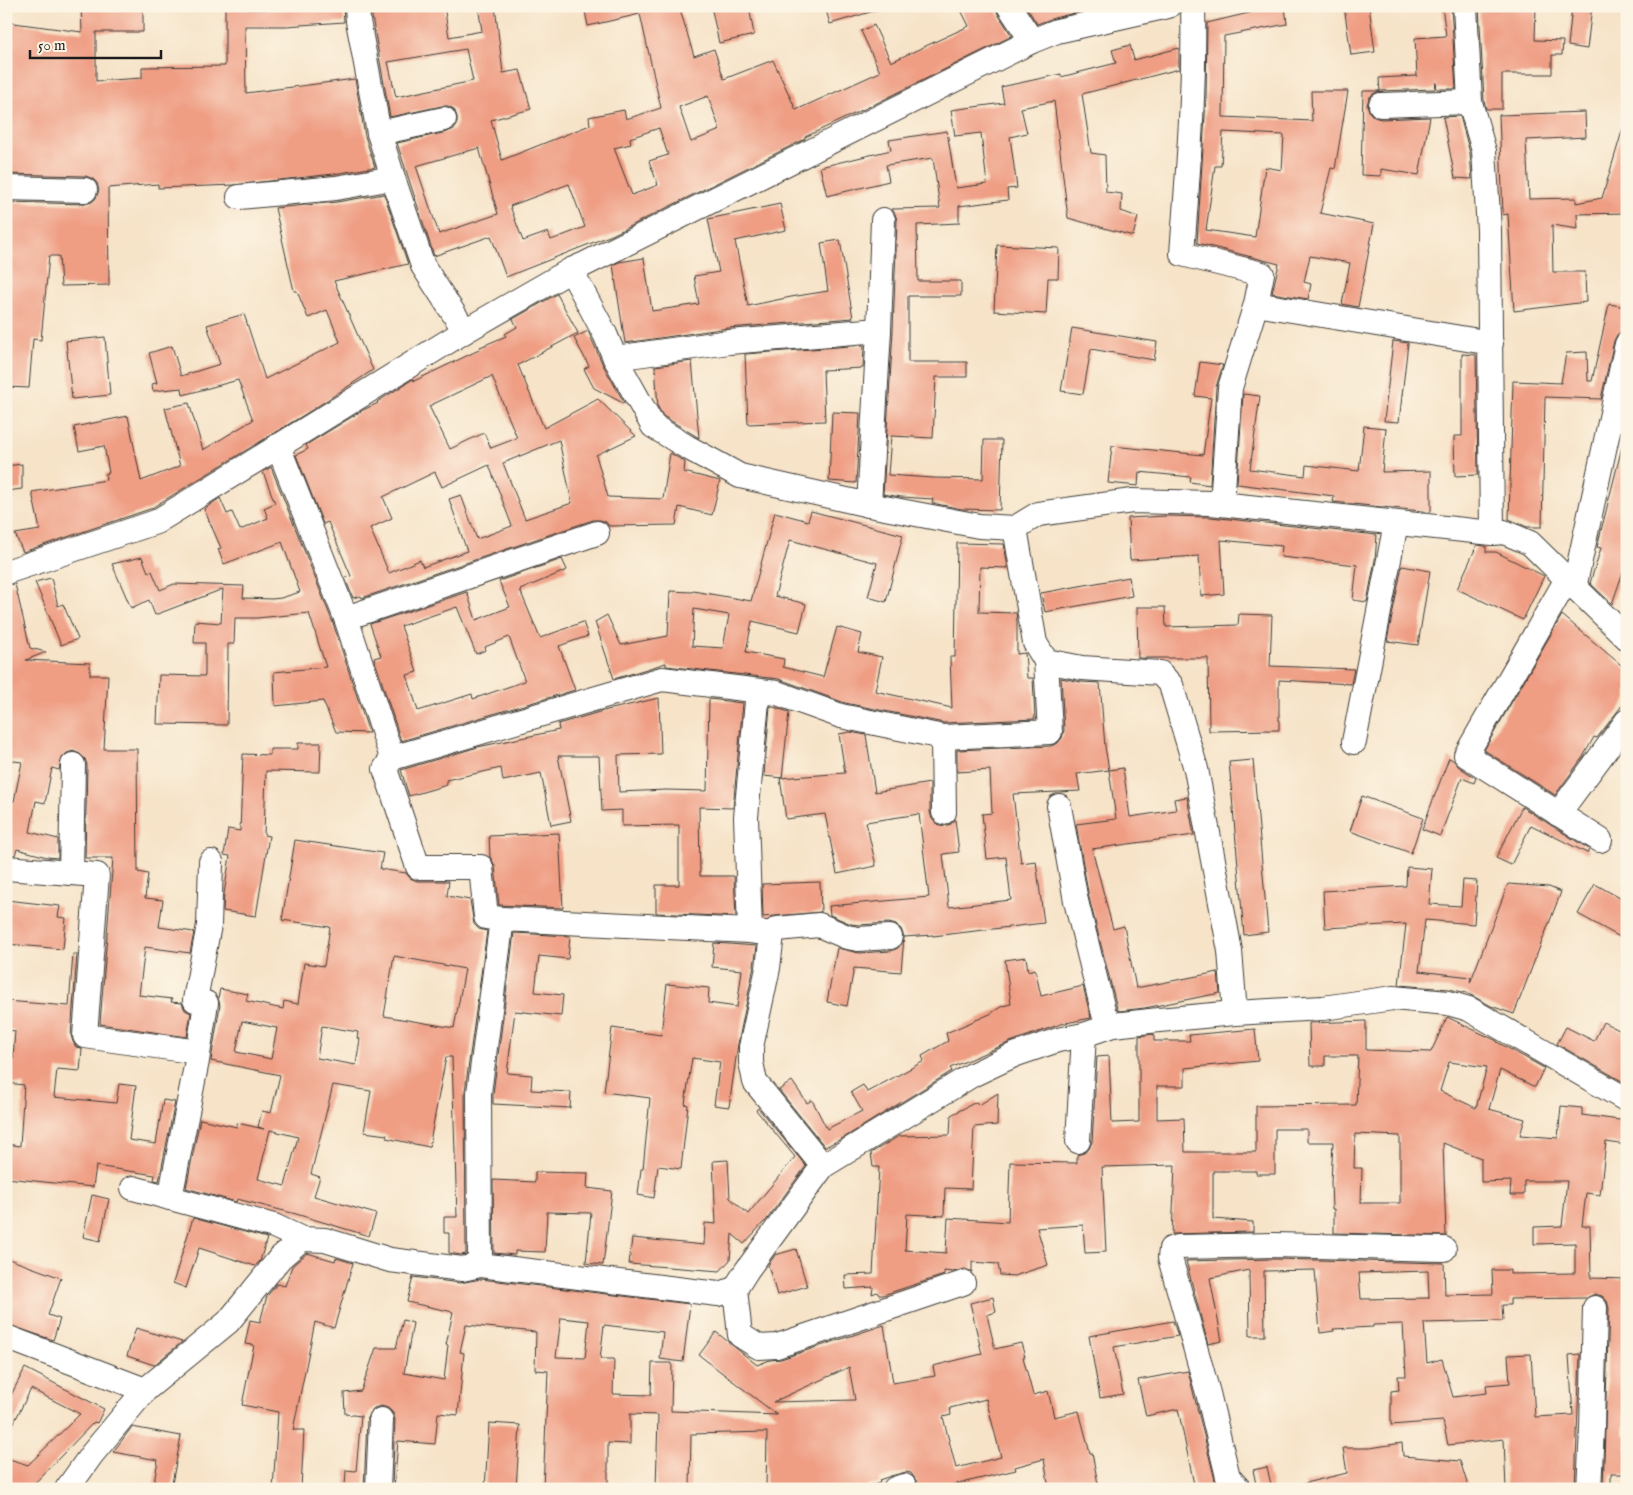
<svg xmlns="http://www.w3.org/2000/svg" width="1633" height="1495" viewBox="0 0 1633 1495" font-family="'IM FELL English',serif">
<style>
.building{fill:#ef9e84;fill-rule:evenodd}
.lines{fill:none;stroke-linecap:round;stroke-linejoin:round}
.minor-casing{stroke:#3d3a36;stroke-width:26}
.minor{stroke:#fff;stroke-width:24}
</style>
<rect width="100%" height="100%" fill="#fcf5e5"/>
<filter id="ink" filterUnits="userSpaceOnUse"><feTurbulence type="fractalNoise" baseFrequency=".02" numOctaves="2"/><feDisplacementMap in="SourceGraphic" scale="10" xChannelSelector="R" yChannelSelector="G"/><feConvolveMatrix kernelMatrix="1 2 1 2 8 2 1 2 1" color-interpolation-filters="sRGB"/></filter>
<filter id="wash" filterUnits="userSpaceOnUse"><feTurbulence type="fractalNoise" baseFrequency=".0096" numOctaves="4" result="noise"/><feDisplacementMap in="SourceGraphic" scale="20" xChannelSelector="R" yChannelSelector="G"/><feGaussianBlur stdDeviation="1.12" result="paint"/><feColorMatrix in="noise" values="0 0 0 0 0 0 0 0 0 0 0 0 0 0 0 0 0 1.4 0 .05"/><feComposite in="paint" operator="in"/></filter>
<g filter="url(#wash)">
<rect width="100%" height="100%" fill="#f6e3c8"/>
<g id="blocks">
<g class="building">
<path d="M81,6H143V32H96V81L142,78V67L225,66V6H247V9H291L290,6H343L344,22L286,26H245L246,93L355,79L365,136L375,167L334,174L234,185L158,188V184L108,188L109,285L61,286L59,256H49L41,340L33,339L29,388L6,387V202L85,204L92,202L96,198L99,190L97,183L93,179L86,176L6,174V22L82,32Z"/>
<path d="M402,6H444L449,37L482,31L478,6H495L503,73L520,70L531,109L491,120L502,160L590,125L589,117L624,110L626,119L661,108L640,14L588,26L584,6H679L694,56L714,49L724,79L773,60L796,110L880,72L861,31L874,25L891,62L969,26L959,6H995L998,14L1012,36L877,103L805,137V139L612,235L506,277L491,236L434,256L397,143L447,132L454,129L457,123V117L454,109L448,106H442L390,117L371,11ZM466,49L473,81L396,97L388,62ZM708,96L720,130L691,142L679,107ZM659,128L668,155L649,161L658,185L632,195L614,148L631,144L630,138ZM479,148L498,214L439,234L416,166ZM569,184L585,227L551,240L548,232L523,241L510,206Z"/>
<path d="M711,6H749L754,35L719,43Z"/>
<path d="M825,6H877V10L830,24Z"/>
<path d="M1026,6H1104L1054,18L1037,24Z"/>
<path d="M1278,6H1285L1287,24L1224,36L1223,117L1312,121L1311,91H1348L1335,169L1331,168L1320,213L1374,224L1358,307L1342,304L1350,263L1310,256L1304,282L1311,284L1308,299L1272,293L1279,264L1197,243L1206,100L1207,23ZM1223,132L1284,135L1282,170L1265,167L1255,237L1206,230L1215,166H1221Z"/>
<path d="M1344,6H1369L1375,52L1351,55Z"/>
<path d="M1442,6H1451L1456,89H1437L1436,82L1435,89L1380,91L1373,94L1369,98L1367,105L1370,113L1374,117L1381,119L1430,117L1419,175L1381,169V176L1361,175L1363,91H1380L1379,78L1417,76L1415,38L1446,36Z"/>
<path d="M1479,6H1536L1535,40L1563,41L1562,55H1552V74H1502V109H1486L1484,100Z"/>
<path d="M1572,6H1592L1587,49L1568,46Z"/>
<path d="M1130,45L1134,60L1179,48V69L1082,94L1091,153L1105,155L1106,192L1122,194L1121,211L1138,217L1133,236L1068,218L1054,101L1021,108L1027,133L1010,137L1017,188L1007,189L1008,200L959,206V223L917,225L918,281H961V296H908V362H967V377H936L933,438L891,436L888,475L933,478L983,479L984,440H1002L1000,510L962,509L932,503L933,499L901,497L883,494L893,331L897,220L895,214L892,209L940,208L933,158L886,165L889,181L827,196L820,167L891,150L889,140L947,131L956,188L987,184L981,133L955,136L951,110L1004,103L1001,87L1061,74V77L1116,63L1112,50Z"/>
<path d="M1585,112L1586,137L1526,140L1529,199L1576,198V203L1602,198L1623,128H1627V213L1577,214L1578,229L1552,225L1553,272H1585L1586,302L1514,311L1508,214L1503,215L1499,115Z"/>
<path d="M1460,116L1470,153L1472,179L1455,178L1443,117Z"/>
<path d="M384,194L408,264L334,281L373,370L312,410L150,509L23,552L15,534L40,530L32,492L106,480L105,474L109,473L104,446L79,451L74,427L128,416L141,481L180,466L165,408L189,403L203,450L253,420L238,380L183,395L182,388L153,391L152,384L157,383L149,353L172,346L181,376L220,364L207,325L244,314L265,379L340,342L327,310L308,318L297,291H294L275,208L337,202Z"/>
<path d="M780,204L786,230L735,241L748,306L791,297L828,291L821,243L840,240L853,318L728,328L625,343L613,265L619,262L644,258L652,311L699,304L694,276L719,272L708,219Z"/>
<path d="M997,245L1059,248L1058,278H1048L1046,314L994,311Z"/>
<path d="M557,294L578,333L518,365L544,428L598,399L636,436L596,455L608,497L663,499L670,453L685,462L684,472L720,481L712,515L679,507L676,525L609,526L606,522L600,520H593L362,598L361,596L353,598L345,578L351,576L328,522L323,524L296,455L308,449L306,445L363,410L378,403L377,402L413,379L414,381L481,349L480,347L506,336L505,334L517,327L513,319ZM492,376L517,438L491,448L484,433L450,449L429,406ZM559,440L572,503L525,519L503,463ZM489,465L512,526L477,539L461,495L449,499L467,551L423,567L420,560L389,573L370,528L392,518L383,497L435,472L442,487Z"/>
<path d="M1609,304L1626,307L1621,332L1617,335L1614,341L1601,399L1545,397L1542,527H1527L1509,519L1513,381L1561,383L1566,353L1587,352L1588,381H1592Z"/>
<path d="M1072,328L1157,342L1154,360L1091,349L1083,394L1061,391Z"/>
<path d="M588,331L603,365L625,404L594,388L584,369L589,366L574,338Z"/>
<path d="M105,337L110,395L72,399L66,341Z"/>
<path d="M1393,341L1408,343L1399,422L1384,421Z"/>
<path d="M864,345L863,368L823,370L825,421L748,424L745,354Z"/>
<path d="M1462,354L1476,355L1478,475L1455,476L1454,436H1462Z"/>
<path d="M692,361L699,438L663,416L658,407L655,366Z"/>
<path d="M1200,362L1223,365L1216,387L1210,485L1190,482L1191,477L1139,472L1138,486L1108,483L1112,446L1203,455L1211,398L1195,396Z"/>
<path d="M1243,394L1260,396L1250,469L1305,476L1306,465L1359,471L1364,426L1386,428L1382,472L1431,471V512L1333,502L1334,496L1237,484Z"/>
<path d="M832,412L860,413L856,483L829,481Z"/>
<path d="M1622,447H1627V574L1623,572L1612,604L1590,583L1601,548L1597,547Z"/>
<path d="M22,464V489L6,491V466Z"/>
<path d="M271,467L333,623L369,733L336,732L323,701L275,706L274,672L326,667L309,613L257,618H235L234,644H228L227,725L157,724L159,675L205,676V643H194L195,621L221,623L223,589L155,615L149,600L131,608L112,564L142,557L148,572L152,571L160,590L174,584L244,586L243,598L272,599L281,598L300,592L282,542L224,564L218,549L221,548L204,509L220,498L227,514L232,512L240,530L268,518L264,508L275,503L263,472Z"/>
<path d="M811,511L903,535L886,602L868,597L877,563L790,540L775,596L806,604L799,632L752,621L746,652L784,659L783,667L823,677L837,627L862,634L858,652L882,657L875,691L952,708L950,657H955L957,543L1004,544L1008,568L980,567L979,612L1016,613L1017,622V654L1025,653L1027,678H1033L1035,719L944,723L845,703L779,679L666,666V663L614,679L595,622L607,615L621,645L668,636L670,591L692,592L693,591L751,601L775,512L808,521ZM694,609L729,615L723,648L692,646Z"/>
<path d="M1167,516L1210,517L1377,535L1375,560L1367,602L1353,600L1357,565L1281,557L1282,546L1221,540L1224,594L1201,596L1199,556L1130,560L1128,518Z"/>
<path d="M1477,545L1486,546V552H1496L1544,576L1523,620L1457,589Z"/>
<path d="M562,559L567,570L520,590L540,638L583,622L588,636L559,646L575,690L401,741L374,658L381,656L370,624L467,592L476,620L510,607L499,581ZM457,607L476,654L486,650L485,647L509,637L525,681L473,699L472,694L418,711L407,675L417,672L401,626Z"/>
<path d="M1402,566L1430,571L1418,645L1387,641Z"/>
<path d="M1129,577L1132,596L1045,612L1041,593Z"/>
<path d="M51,578L58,606L63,604L78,639L61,645L35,582Z"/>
<path d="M15,584L30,648L46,652L26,660L90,663V675H108L104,749H137L138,872L148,874L145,898L163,900L159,927L194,932L190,953L145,947L139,995L172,999L171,1002L182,1003L185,1010L191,1013L187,1037L100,1024L113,858H85L87,765L85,759L80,754L73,751L67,753L62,758L59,770L52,768L45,803L36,801L30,832L58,839V858L47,857L17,849L15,855L6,854V821L12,801H14L22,762L6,760V585Z"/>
<path d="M1137,607H1165L1166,627L1238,625L1239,614L1272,615L1270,666L1354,669L1351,684L1279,680V730L1209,731L1208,658H1138Z"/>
<path d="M1562,615L1627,670V699L1597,738L1594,737L1583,757L1555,795L1484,750Z"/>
<path d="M1061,678L1081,682L1100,683L1105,747L1109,770L1077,774L1080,791L1013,794L1021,863L1036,861L1044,923L933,936V935L904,937L901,972L854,968L847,1006L827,1002L837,948L859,953L891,951L898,948L902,943L904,937L901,929L896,925L889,923L859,925L851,924L830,915L829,906L929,897L919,814L866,822L876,866L837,874L825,814L786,819L780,778L845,773L839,734L850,732L866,735L875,792L930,783V812L932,819L937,824L944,826L951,824L955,819L959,852L943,854L949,907L1011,900L1006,857L987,859L982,814L992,813L990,770L957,772V750L1051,746L1058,743L1062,738L1064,731Z"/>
<path d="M659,698L661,754L618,755L619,792L666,790L707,791L709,699L743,703L733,808L699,807L700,876H734L736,917L656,913V885H679V825L622,826V810L602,811L599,756H558L571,821L551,825L541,773L503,781L501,768L446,780L447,785L409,796L401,770L478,747L559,730L558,724L603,711Z"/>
<path d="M770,706L789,712L782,778L764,776Z"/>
<path d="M298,743H321L320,772L266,771L264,835L269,836L256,916L223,911L224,894L230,856L224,855L228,829L240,831L243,754L270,755V749H298Z"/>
<path d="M1449,758L1453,760L1459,767L1476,778L1474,783L1462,778L1440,836L1422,829Z"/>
<path d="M1253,760L1268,932L1244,935L1229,762Z"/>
<path d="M1123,768L1130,817L1176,810L1174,799L1187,797L1194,835L1092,849L1113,929L1124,926L1136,988L1218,972L1220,993L1145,1008L1119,1011L1117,1008L1089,898L1076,824L1116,819L1109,770Z"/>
<path d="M1362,796L1423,818L1411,853L1350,831Z"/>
<path d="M1522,807L1589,849L1587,853L1531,825L1511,865L1496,858Z"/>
<path d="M559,833L563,908L499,905L495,866L490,857L489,836Z"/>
<path d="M295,840L383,853L380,869L406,873L410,878L417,881H449L447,896L470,900L474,924L479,929L487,931L465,1091L466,1254L461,1255L449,1253V1233H444V1217H457L452,1057H446L429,1147L386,1138L387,1135L364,1132L371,1091L333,1085L311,1174L320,1177L314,1196L376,1214L369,1236L296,1214L237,1199L236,1202L186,1188L200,1119L237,1127V1123L264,1129L258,1127L262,1111L271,1113L280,1075L211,1061L220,1005L218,998L220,989L248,994L246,1001L283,1009L284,1001L298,1004L304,963L324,966L330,927L282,920ZM394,956L465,969L454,1028L384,1016ZM242,1021L277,1028L271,1059L236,1052ZM322,1026L358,1032L357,1038L360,1039L356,1065L317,1058ZM270,1130L298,1137L285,1186L258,1179Z"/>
<path d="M1407,867L1432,869L1429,904L1461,906L1463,880L1477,881L1474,924L1425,920L1419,971L1471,977L1470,983L1508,884L1549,887L1561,892L1514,1014L1491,1006L1467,993L1449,989L1399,985L1406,924L1325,928L1323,891L1406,886Z"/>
<path d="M820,882L821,912L763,917L762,884Z"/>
<path d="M1595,884L1627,902V941L1578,914Z"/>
<path d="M6,900L60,906L58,917L66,918L63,949L6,944Z"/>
<path d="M514,933L570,936L568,959L539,956L535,992L563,995L561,1016L515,1011L507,1073L532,1075L531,1090L571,1092L570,1108L493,1104V1094Z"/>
<path d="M714,943L757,946L754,966L738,1044L729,1107L714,1105L720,1062L692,1058L685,1104L688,1105L681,1169L658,1166L654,1198L638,1195L641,1169H643L650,1098L604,1092L612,1028L661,1035L667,984L709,988L708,1003L737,1007L742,970L712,967Z"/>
<path d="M73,954H77L71,1035L73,1042L76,1047L82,1049L80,1071L57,1069L54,1097L116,1103L119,1084L136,1086L129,1140L156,1144L163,1100L175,1102L159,1181L154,1180L155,1175L96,1166L93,1187L6,1178V1144L20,1146L24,1085L6,1083V1057L13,1058L15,1031L7,1030L8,1016H6V1001L69,1006Z"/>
<path d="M1026,957L1028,971L1035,969L1041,996L1083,986L1091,1018L1061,1024L1010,1042L950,1068L952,1071L845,1137L825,1147L779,1090L792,1081L807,1103L812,1100L827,1129L862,1111L851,1092L863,1085L867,1092L904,1072L924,1061L922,1056L948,1041L946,1033L990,1014L1002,1006L1011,1004L1005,960Z"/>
<path d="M1447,1017L1497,1041V1042L1544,1068L1535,1087L1500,1070L1489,1109L1525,1119L1520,1135L1558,1138L1561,1106L1582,1108V1115L1627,1121V1145L1606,1142L1600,1195L1586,1193L1582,1226H1590L1591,1278L1627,1279V1388H1625L1623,1436H1627V1474H1611V1489H1603L1609,1308L1607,1301L1602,1296L1595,1294L1586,1298L1510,1299V1305H1502L1503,1321L1424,1323L1427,1363L1442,1359L1453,1397L1487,1393L1486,1385L1510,1383L1508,1355L1531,1354L1535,1417L1573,1415L1569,1355L1580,1354L1575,1489H1506L1504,1439L1448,1445L1443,1421L1391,1425V1391L1399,1390L1398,1376H1406L1403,1324L1373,1325V1327L1333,1329L1334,1331L1320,1333L1315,1270L1264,1271L1265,1336H1250L1249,1270L1210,1278L1222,1341L1208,1344L1186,1261L1274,1259L1444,1263L1445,1295L1493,1294L1492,1270H1510V1274L1575,1273V1243L1534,1244V1227L1562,1226L1567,1181H1524V1195H1510L1511,1181L1481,1182V1158L1443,1143L1446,1236L1334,1233V1209H1332L1331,1182L1333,1142H1307V1129H1275V1174H1256V1171H1213V1219L1253,1222V1232L1172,1234L1175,1165L1102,1167L1106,1252L1085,1253L1083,1225L1037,1228L1048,1265L1014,1276L1000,1275L998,1264L972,1262V1272L965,1269L953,1272L944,1271V1275L883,1295H879L877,1292L872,1294L873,1287L846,1289L845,1275L873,1274L879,1167H873L871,1153L899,1136L950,1135L951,1115L976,1102L979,1105L998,1093L997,1125L974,1127L971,1189L945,1188L944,1216L907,1214L905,1250L946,1253L948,1218L1008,1222L1010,1162L1077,1163V1155L1084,1153L1089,1149L1092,1142L1097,1057L1109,1056L1112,1123L1139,1122V1036L1154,1034V1041H1190L1189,1035L1255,1029L1258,1061L1185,1068V1086H1157V1119L1184,1118L1185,1152H1256V1106L1356,1105L1358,1056H1325V1066H1310L1309,1023L1366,1021V1050L1431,1052ZM1449,1062L1487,1067L1476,1108L1440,1091ZM1355,1134L1400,1136V1203H1361L1362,1168H1354ZM1428,1271L1429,1298L1361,1299L1359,1273Z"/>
<path d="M1603,1022L1627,1034V1084L1557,1044L1566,1027L1594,1041Z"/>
<path d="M758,1108L806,1166L765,1222H764L744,1244L732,1234L730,1260L720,1271L629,1264L632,1238L704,1245L705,1223L716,1224L713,1161L728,1160L730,1198L748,1214L795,1157L756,1110Z"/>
<path d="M535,1172L588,1173L587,1188L612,1191L603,1265L586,1263L591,1213L547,1212L545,1252L515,1251V1255L494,1253L493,1180L535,1182Z"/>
<path d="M92,1195L109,1199L100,1241L83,1237Z"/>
<path d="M193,1218L267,1238L260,1261L255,1266L199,1248L186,1288L173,1283Z"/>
<path d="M796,1249L807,1286L777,1295L768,1265L775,1255Z"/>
<path d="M307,1253L335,1261L336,1258L353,1263L334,1328L315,1322L293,1430H304L301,1489H273L278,1412L242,1405L254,1345L245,1344L250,1320L260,1322L267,1296L277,1284L285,1286L292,1266Z"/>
<path d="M6,1258L61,1278L48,1315L60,1319L53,1340L6,1324Z"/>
<path d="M413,1277L460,1283L481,1279L690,1304L683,1362L660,1359L663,1332L604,1325L600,1359H614L613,1394L651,1395L652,1363H672L671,1411L777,1415L699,1355L716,1332L757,1365L770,1360L781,1359L884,1325L893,1383L935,1376L933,1366L982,1354L970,1303L993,1297L996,1312L987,1315L995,1349L1021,1343L1025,1357H1023L1033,1395L1048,1391L1054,1417L1079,1411L1090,1453H1092L1099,1489H1049L1044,1459L1015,1467L1016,1470L936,1489H917V1482L911,1473L906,1472L891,1476L879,1480L880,1483L858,1489H766L767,1432L691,1434L690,1489H656L658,1415L630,1414V1444L608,1443V1489H543L548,1371L535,1370L536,1332L466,1325L460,1352L464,1353L458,1415L438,1413L435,1444L398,1441L394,1489H392L395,1420L393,1413L388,1408L381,1406L374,1408L369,1413L367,1419L364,1489L345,1487L346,1470L356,1471L361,1416L345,1414L344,1393L361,1391L376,1348H396L403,1320L413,1323L404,1373L444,1380L448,1345H446L453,1312L407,1302ZM561,1318L589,1321L585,1358L556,1357ZM849,1367L855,1400L773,1402ZM986,1399L1001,1457L956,1468L943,1417L951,1415L950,1408Z"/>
<path d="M1173,1321L1178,1336L1114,1347L1123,1394L1100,1398L1089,1336Z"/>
<path d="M136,1328L182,1342L154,1365L127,1356Z"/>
<path d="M25,1368L104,1409L97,1423L94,1422L29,1489H6V1458L28,1465L80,1414L31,1389L6,1438V1405Z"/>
<path d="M1188,1371L1215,1480L1218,1487L1210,1489H1195L1178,1409L1146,1416L1138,1380Z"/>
<path d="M489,1423L520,1425L516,1489H485Z"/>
<path d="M132,1427L181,1436L171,1489H153L158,1460L113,1452Z"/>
<path d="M1402,1443L1403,1456L1460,1461L1469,1489H1306L1305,1483L1347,1473L1343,1448H1370Z"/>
<path d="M1267,1467L1272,1489H1257L1253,1470Z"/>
</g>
</g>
</g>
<g filter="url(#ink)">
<use href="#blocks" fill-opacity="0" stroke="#3d3a36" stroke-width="1"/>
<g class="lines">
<g class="minor-casing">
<g id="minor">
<path d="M357,6L358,21L379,133L444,119"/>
<path d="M1009,6L1032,41"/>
<path d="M1193,6C1195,89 1188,171 1182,254L1262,274L1256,304L1491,343"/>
<path d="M1465,6L1470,102L1484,151L1489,230L1492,533"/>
<path d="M1381,105L1470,102"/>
<path d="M393,178L423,266L465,331"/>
<path d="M6,188L85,190"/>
<path d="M239,197L336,188L393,178L379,133"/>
<path d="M571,270L605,334L615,358L653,426L687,447L740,476L869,505L979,526L1015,528L1038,514L1132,501L1211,503L1492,533L1504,532L1530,543L1627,638"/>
<path d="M879,330L883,220"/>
<path d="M615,358L729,342L879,330L869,505"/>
<path d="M278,446L346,618L392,758L662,679L777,693L841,716L943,737"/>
<path d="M1222,504L1230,388L1256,304"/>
<path d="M1015,528L1035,643L1046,661L1082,668L1160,673L1171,685L1196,769L1230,951L1235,1013"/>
<path d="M6,572L156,522L465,331L571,270L585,264L1032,41L1057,31L1168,6"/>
<path d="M1567,579L1466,755L1600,840"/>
<path d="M1574,588L1627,344"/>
<path d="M346,618L597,533"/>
<path d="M1354,742L1396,523"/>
<path d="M392,758L385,769L418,867H481L486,917L502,919"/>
<path d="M1059,806L1076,901L1104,1014L1113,1025"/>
<path d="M944,812L943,737L1050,732L1046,661"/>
<path d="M1558,814L1627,721"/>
<path d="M6,868L97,875L85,1036L198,1052"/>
<path d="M71,873L73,765"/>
<path d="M750,931L746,817L758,691"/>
<path d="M772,934L777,929L819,925L847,937L858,939L890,937"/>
<path d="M1078,1141L1084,1035"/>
<path d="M133,1188L274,1226L302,1239"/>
<path d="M170,1198L197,1061L206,1003L195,1000L209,925L211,862"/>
<path d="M480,1265L479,1093L502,919L750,931L772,934L768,968L751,1047V1062L755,1082L823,1166"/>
<path d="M735,1289L740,1335L759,1347L777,1346L963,1283"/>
<path d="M6,1337L145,1390"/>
<path d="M67,1489L92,1454L145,1390L228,1322L280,1258L302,1239L325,1240L390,1260L462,1269L480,1265L718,1294L735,1289L747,1270L823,1166L972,1075L1014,1055L1058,1040L1084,1035L1113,1025L1159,1020L1235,1013L1323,1008L1393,998L1448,1003L1469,1009L1627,1100"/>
<path d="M378,1489L381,1420"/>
<path d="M895,1489L904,1486"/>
<path d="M1239,1489L1228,1477L1208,1393L1170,1258L1171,1249L1178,1247L1274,1245L1444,1249"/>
<path d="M1589,1489L1592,1429L1595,1308"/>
</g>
</g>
<use href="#minor" class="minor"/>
</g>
</g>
<rect width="1633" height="1495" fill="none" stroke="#fcf5e5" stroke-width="25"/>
<path d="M30 50v8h131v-8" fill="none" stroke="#1c1c1c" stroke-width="2.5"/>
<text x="38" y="50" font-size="15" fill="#1c1c1c" stroke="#fcf5e5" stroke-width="4" paint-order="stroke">50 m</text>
</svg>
